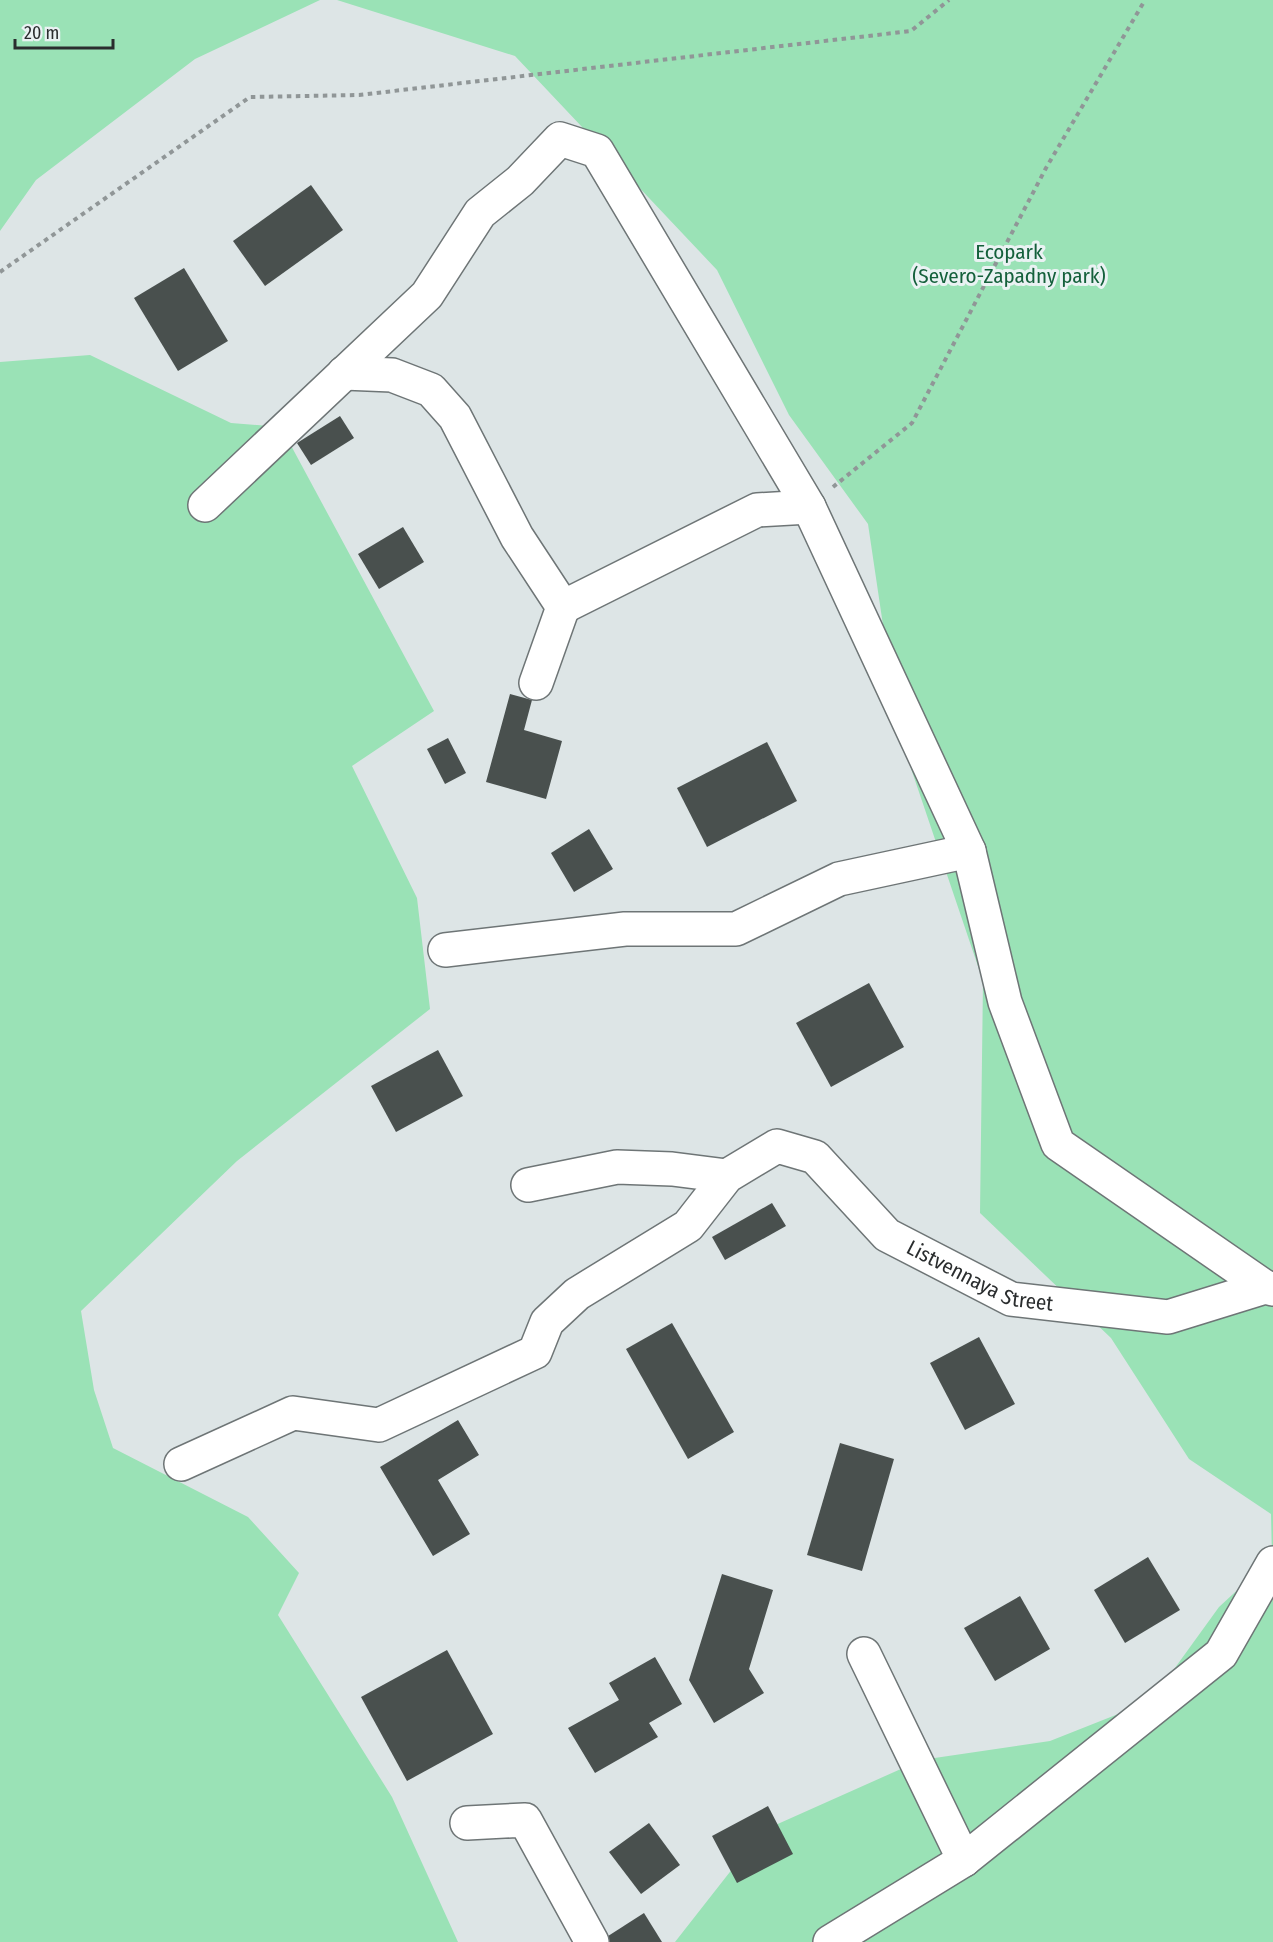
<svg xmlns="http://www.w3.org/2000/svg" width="1273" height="1942" viewBox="0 0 1273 1942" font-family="'Fira Sans Condensed',sans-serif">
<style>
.green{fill:#9ae2b6}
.building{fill:#49504e}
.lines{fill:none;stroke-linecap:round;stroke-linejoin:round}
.minor-casing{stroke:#6e7576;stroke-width:36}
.path{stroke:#909697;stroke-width:4;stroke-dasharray:4.5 4.5;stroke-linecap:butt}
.minor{stroke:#fff;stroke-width:33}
.labels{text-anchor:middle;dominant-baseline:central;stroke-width:6;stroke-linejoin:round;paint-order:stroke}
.park-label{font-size:21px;fill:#14603b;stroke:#eaf2f3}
.street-label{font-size:21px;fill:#2a2d2e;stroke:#eaf2f3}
</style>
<rect width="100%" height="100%" fill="#dde5e6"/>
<g class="green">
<path d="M0,0H320L195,59L36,180L0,231Z"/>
<path d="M337,0H1273V1942H675L762,1831L921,1760L1050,1741L1151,1701L1219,1607L1272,1558L1271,1514L1189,1459L1111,1338L980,1213L983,981L899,733L868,524L789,415L717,270L515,56Z"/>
<path d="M90,355L231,423L281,427L434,711L352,766L417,898L430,1009L237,1161L81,1311L94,1390L113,1448L248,1517L299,1573L278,1615L392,1797L458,1942H0V362Z"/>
</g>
<g class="building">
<path d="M311,185L343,230L265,286L233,241Z"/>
<path d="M184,268L228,341L178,371L134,298Z"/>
<path d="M340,416L354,438L311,465L297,443Z"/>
<path d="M403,527L424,562L379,589L358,554Z"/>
<path d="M510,694L532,700L524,730L562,741L546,799L486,782Z"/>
<path d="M448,738L466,773L445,784L427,749Z"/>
<path d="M767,742L797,801L707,847L677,788Z"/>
<path d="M589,829L613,869L574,892L551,853Z"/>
<path d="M869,983L904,1047L831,1087L796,1023Z"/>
<path d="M438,1050L463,1096L396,1132L371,1086Z"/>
<path d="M772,1203L786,1226L725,1260L712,1237Z"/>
<path d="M672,1323L734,1432L688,1459L626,1349Z"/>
<path d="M979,1337L1015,1404L965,1430L930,1363Z"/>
<path d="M458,1420L479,1455L438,1480L470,1534L433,1556L380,1467Z"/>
<path d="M840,1443L894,1459L862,1571L807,1555Z"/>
<path d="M1148,1557L1180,1610L1125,1643L1094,1590Z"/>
<path d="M722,1574L773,1590L749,1669L764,1693L714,1723L689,1680Z"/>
<path d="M1020,1596L1050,1649L995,1681L964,1628Z"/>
<path d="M447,1650L493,1734L407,1781L361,1697Z"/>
<path d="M655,1657L682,1704L649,1723L658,1737L595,1773L568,1728L619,1700L609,1683Z"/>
<path d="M768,1806L793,1854L737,1883L712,1836Z"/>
<path d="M649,1823L680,1865L641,1894L609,1852Z"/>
<path d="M644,1913L662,1942H607L605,1938Z"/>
</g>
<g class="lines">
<g class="minor-casing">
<g id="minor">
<path d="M344,373L392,375L431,390L455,417L517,537L563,607L536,683"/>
<path d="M205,505L427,295L480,213L520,181L560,139L597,151L809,507L969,851L1005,1002L1058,1144L1265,1287"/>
<path d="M563,607L757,510L809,507"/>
<path d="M445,950L625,929H736L839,879L969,851"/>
<path d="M528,1185L617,1167L672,1169L727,1176"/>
<path id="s1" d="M181,1464L293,1413L379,1425L535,1352L547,1322L577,1294L688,1226L727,1176L777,1146L815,1157L887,1235L1011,1299L1168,1317L1265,1287L1273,1289"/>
<path d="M864,1654L964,1860"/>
<path d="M467,1823L525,1820L592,1942"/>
<path d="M830,1942L964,1860L1221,1654L1273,1563"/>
</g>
</g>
<g class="path">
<path d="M0,272L250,97L359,95L911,31L949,0"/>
<path d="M833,487L912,423L1046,168L1145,0"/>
</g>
<use href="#minor" class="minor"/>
</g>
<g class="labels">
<g class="park-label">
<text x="1009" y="252">Ecopark<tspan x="1009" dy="24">(Severo-Zapadny park)</tspan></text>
</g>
<g class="street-label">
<text stroke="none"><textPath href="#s1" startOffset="956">Listvennaya Street</textPath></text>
</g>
</g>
<path d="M15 39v9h98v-9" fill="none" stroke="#2a2d2e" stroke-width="3"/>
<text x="24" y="39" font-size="18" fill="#2a2d2e" stroke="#eaf2f3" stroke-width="4.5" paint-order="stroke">20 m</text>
</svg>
